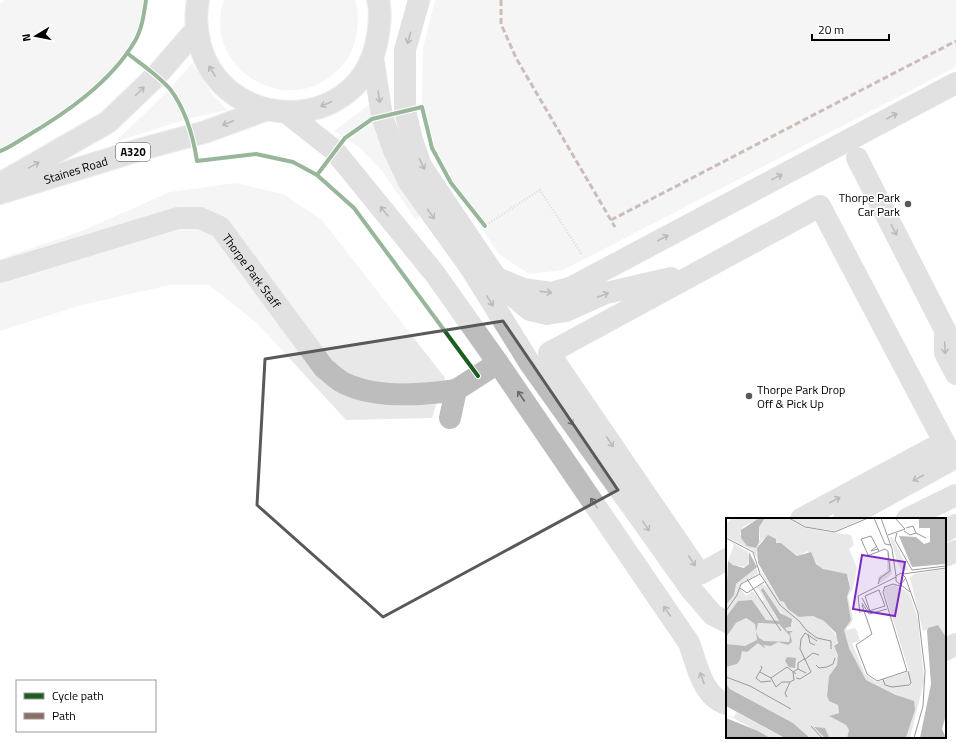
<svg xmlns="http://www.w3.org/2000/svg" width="956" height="748" viewBox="0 0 956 748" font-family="'Titillium Web',sans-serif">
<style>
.green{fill:#e8e8e8}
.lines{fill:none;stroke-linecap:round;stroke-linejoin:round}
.major-casing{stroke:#dbdbdb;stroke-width:24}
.path{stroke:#b8b8b8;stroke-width:2.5;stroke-dasharray:1 2;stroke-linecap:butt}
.minor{stroke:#bdbdbd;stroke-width:22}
.major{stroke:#bdbdbd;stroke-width:22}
.quiet{stroke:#8d6e63;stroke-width:3;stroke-dasharray:6 3;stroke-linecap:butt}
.cycleway-casing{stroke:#fff;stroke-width:6}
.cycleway{stroke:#1b5e20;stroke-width:4}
.oneway{stroke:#686868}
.marked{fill:none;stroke:#595959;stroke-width:3;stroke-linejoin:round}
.poi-dot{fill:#595959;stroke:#fff;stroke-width:1.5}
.labels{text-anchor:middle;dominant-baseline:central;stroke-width:3.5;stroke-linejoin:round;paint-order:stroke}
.shield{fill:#fff;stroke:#4c4c4c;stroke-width:1}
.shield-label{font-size:11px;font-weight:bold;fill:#000}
.street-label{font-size:12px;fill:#000;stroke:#fff}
.poi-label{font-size:12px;fill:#000;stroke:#fff;text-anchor:end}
.inset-road{fill:none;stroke:#999;stroke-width:1}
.view{fill:#7b2cbf;fill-opacity:0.15;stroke:#7b2cbf;stroke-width:2}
.inset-edge{fill:none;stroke:#000;stroke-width:2}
</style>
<rect width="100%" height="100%" fill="#fff"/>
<g class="green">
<path d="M5,0H146L143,20L117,65L59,117L0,151V4Z"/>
<path d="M224,0H355C360,15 358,30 354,45C350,58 341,68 331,76C278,117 202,63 224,0Z"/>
<path d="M435,0H956V67L563,270L529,274L499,254L451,183L432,148L422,107L423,48Z"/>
<path d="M192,63L213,95L227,110L187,119L115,142L170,89Z"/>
<path d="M370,104C376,145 401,180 421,216L416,220L382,171L359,147L334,131Z"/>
<path d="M236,183L283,194L322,220L445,378L432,418L346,420L258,324L209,285H170L81,305L0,331V259L82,231L170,192Z"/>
</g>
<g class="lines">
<g class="major-casing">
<g id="major">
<path d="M198,0C195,16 196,30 200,45C224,133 355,135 376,45C379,31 382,14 378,0"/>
<path d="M5,181L108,122L156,76L196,30"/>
<path id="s2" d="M0,193L142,149L205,132L265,110"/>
</g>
</g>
<path class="path" d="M489,223L540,190L581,253H583"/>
<g class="minor">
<path d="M419,0L405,50V110L412,140L421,166L497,279L513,296L530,310L547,314L566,311L606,293L671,278"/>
<path d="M373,58L382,116L393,148L409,182L470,267L529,362L690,588L713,615L727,622"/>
<path d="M287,113L334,150L435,274L498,363L689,643C697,664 702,697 727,704"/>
<path d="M857,158L945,330V353L956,374"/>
<path d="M470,267L523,289L552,293L572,287L956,83"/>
<path id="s1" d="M0,272L178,218H200L220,227L324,368C331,373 338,381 346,384C378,399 423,395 456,390"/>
<path d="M450,418L456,390L498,363"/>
<path d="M801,519L944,442"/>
<path d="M907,519L956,495"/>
<path d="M945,531L956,525"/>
<path d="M945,556L956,551"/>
<path d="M727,559L700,574L549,353L820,206L953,459L844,519"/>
<path d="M945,650L956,644"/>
</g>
<use href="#major" class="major"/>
<g class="quiet">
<path d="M501,0V24L516,58L615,227"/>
<path d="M611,220L956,41"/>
</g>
<g class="cycleway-casing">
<g id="cycleway">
<path d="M127,53C141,64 158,75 170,89C186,110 193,135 197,161L256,154L293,162L317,175L354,208L478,376"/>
<path d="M0,151C9,148 18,141 27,136C66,113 111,82 135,41C142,29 144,14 146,0"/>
<path d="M317,175L345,138L372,119L422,107L432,148L451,183L485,226"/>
</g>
</g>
<use href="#cycleway" class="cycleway"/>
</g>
<defs><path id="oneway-shaft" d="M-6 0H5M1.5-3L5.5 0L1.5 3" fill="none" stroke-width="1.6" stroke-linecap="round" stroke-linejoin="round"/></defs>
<g class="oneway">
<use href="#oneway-shaft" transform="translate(409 38) rotate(106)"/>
<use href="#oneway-shaft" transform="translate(212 71) rotate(-122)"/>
<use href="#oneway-shaft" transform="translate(140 91) rotate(-45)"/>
<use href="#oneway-shaft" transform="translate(379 97) rotate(81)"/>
<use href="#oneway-shaft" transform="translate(326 104) rotate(157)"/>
<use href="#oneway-shaft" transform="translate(892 116) rotate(-28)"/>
<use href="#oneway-shaft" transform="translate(228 123) rotate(159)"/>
<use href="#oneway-shaft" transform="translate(422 164) rotate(64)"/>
<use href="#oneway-shaft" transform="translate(34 165) rotate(-29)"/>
<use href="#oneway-shaft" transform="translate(777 177) rotate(-28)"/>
<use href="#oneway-shaft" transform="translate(384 211) rotate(-129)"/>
<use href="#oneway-shaft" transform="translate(431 214) rotate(55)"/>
<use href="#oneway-shaft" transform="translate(894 230) rotate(62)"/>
<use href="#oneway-shaft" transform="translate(663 238) rotate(-28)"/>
<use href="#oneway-shaft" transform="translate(546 292) rotate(6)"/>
<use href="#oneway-shaft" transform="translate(603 295) rotate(-21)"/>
<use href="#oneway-shaft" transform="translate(490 301) rotate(58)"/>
<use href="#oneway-shaft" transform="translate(945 348) rotate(87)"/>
<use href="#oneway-shaft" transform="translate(521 396) rotate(-124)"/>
<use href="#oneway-shaft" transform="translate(570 420) rotate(55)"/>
<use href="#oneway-shaft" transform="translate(610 442) rotate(56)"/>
<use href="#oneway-shaft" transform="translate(918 478) rotate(152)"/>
<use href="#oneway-shaft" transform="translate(835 500) rotate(-28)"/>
<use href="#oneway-shaft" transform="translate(594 503) rotate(-124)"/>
<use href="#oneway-shaft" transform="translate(646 526) rotate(55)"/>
<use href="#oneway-shaft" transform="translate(692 561) rotate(56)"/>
<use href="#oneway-shaft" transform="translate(667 611) rotate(-124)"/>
<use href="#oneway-shaft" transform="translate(702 678) rotate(-110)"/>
</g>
<path d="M0 0H956V748H0ZM503,321L618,490L383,617L257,505L265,359Z" fill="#fff" fill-opacity=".55" fill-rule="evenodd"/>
<path class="marked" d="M503,321L618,490L383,617L257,505L265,359Z"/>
<g class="poi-dot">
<circle cx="908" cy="204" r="4"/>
<circle cx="749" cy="396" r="4"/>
</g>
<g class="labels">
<rect class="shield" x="116" y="143" width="34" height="18" rx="3"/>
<g class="shield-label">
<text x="133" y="152">A320</text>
</g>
<g class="street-label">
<text stroke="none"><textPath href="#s2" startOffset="79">Staines Road</textPath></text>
<text stroke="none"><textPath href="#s1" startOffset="284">Thorpe Park Staff</textPath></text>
</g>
<g class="poi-label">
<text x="900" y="197">Thorpe Park<tspan x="900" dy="14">Car Park</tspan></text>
<text x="757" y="389" text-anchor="start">Thorpe Park Drop<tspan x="757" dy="14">Off &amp; Pick Up</tspan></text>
</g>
</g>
<g transform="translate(726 518)">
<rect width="220" height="220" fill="#fff"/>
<path d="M6,0H33L17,9L14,16L20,27L29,30L34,21L33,9L39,0H139L110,13L80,9L65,2L79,10L125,17L128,27L123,31L131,50L127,71L122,78L127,101L124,107L120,110L121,112L129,110L131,113L134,123L126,125L139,156L150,164L183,153L158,73L159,70L168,67L183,75L192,101L198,163L184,220H180L186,202L173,178L140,162L123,130L112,123L108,128L112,137L111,147L103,158L101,178L112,187L113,195L103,198L120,207L123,212L121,220H84L67,205L3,170L0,166V149L11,146L14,142L5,126H0V119L10,105L20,100L27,105L53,106L59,110H64L67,105L50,90L47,94L53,103H42L12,83L0,99V87L8,77L9,67L30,49L32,56L17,64L13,69L20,78L27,73L36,83L38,82L31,69L36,66L41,68L32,48L54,83L58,84L73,99L87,98L98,103L111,118H119L118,111L125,102L121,79L124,70L122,58L94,50L82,33L72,38L55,25H46L37,21L31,30L32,41L26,32L0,19V7ZM166,19L182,51L184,52H176L172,46L164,20ZM4,23L22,34L24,43L20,49L7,47L2,43L8,27ZM163,33L166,56L153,66L152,59L161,53V35ZM218,51L220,53V119L212,107L197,113L184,60L188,56ZM8,193L57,219L60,220H44L0,196L8,199L10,195Z" fill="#e8e8e8"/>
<path d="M33,0H39L33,9V24L30,30L21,28L15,20V12ZM220,0V46L186,49L173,18L190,19L198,26L204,24V10H193V1ZM42,17L50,21V25H55L71,38L85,34L90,46L97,51L121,56L124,70L121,79L125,102L118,112L123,130L140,162L170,177L188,183L189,192L180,220H121L123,212L120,207L103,198L113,195L112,187L103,183L101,178L103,158L111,147L112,137L108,128L112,125L110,115L98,103L87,98L73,99L62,91L58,84L54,83L32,45L31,30ZM23,34L31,49L10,66L8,77L0,87L2,43L7,47L18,50L23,46ZM37,70L54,95L66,101L65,109L59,110L61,113H67L64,115L66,124L62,127L52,124L45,128L37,127L40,131L32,125L21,134L16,133L14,142L11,146L0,149V126L19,128L31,122L29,106L20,100L10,105L0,119V99L12,83L26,82L40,102L53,103L35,72ZM32,105L53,106L64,118L63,124L38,123L33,120L30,114ZM212,107L220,119V197L216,211L220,220H194L205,166L201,113L202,110ZM61,139L70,140L69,150L63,149L59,143ZM0,166L4,171L67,205L84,220L57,219L0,188ZM0,200L32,213L44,220H0ZM88,209L99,210L103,219L99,220Z" fill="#bababa" fill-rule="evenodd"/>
<path class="inset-road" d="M63,0L79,9L109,14L142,0M148,0L159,26L165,27M155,0L166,31L170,58M180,10L187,8L190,15L200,20M178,13L184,17L190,15M171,15L169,22L186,52L220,48M162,17L179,11L169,0M0,20L27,34L34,56M151,28L145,33L152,31M177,56L220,50M21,61L55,113M180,61L192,95L199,153L197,188L188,220M152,66L154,60L164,53L162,33L159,31L144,37H142L135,21L145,18L153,33M175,66L180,60L175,55L170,58V63L184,74M159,69L167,66L174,68M14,70L21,75L38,64M136,80L143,93L159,88L153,72L139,78L144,93M136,85L143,96L161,91M136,87L146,116L130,127L141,156L151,163L181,153L157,74L159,68M0,93L11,77L15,66L34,56L54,87L74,104L80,112L91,120L105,123V131M134,95L132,78L170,59M82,116L84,125L89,127M78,141L72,145V151L80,155M78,142L87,135L93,137M90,147L93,150L101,149L107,146L109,140M35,148L36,150L30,160L35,164L45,163M34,154L45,160M0,159L24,168L65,191M70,160L74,161L85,154L74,131L75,121L79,115L91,123M157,161L159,167L166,169L183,167L185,165L182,153M64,164H56L50,169L45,160L61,149L70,156M64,164L68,162L67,154L72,151M61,179L59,175L64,164M85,208L96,220"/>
<path class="view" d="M136,37L179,44L169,98L127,91Z"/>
<rect width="220" height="220" class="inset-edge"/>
</g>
<rect x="16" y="680" width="140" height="52" fill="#ffffff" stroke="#999999"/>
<rect x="24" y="693" width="20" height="6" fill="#1b5e20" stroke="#999999"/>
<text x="52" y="700" font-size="12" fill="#000000">Cycle path</text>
<rect x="24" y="713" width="20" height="6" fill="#8d6e63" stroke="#999999"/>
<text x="52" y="720" font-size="12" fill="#000000">Path</text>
<g transform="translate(36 36) rotate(260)" stroke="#ffffff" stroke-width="3" paint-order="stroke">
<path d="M0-3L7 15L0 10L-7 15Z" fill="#000000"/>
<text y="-6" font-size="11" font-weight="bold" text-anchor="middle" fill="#000000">N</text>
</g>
<path d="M812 34v6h77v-6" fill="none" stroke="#000000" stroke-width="2"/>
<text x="818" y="34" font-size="12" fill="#000000" stroke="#ffffff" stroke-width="3" paint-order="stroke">20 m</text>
</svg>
